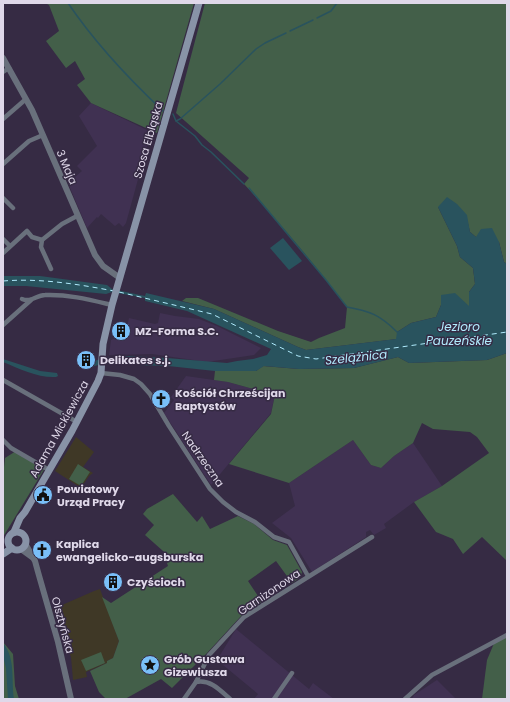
<svg xmlns="http://www.w3.org/2000/svg" width="510" height="702" viewBox="0 0 510 702" font-family="Poppins,sans-serif">
<style>
.built{fill:#403152}
.education{fill:#3f3826}
.green{fill:#435f49}
.water{fill:#29535e}
.lines{fill:none;stroke-linecap:round;stroke-linejoin:round}
.stream{stroke:#29535e;stroke-width:1.5}
.canal{stroke:#29535e;stroke-width:5}
.ferry{stroke:#b0ebfd;stroke-width:1;stroke-dasharray:5 4;stroke-linecap:butt}
.minor{stroke:#69707c;stroke-width:4.5}
.tertiary{stroke:#69707c;stroke-width:6}
.secondary{stroke:#8893a7;stroke-width:7}
.labels{text-anchor:middle;dominant-baseline:central;stroke-width:3;stroke-linejoin:round;paint-order:stroke}
.street-label{font-size:11px;fill:#dfd8e9;stroke:#362b44}
.poi-label{font-size:11px;font-weight:bold;fill:#dfd8e9;stroke:#362b44;text-anchor:start}
.water-label{font-size:12px;font-style:italic;fill:#b0ebfd;stroke:#362b44}
</style>
<rect width="100%" height="100%" fill="#362b44"/>
<g class="built">
<path d="M91,103L151,132L126,223L123,227L119,223L115,226L101,214L98,218L97,217L87,228L68,183L82,171L77,166L97,146L79,116Z"/>
<path d="M160,313L175,316L199,319L217,326L261,348L254,355L207,362L152,354L109,355L111,340L113,339L124,341L129,318L155,324L158,323Z"/>
<path d="M186,376L228,382L275,395L271,413L211,485L164,413L174,400L171,397Z"/>
<path d="M353,440L371,465L381,468L394,456L413,443L442,486L414,502L384,524L386,528L374,535L370,530L366,532V537L312,572L291,538L272,523L295,506L289,483Z"/>
<path d="M236,629L309,689L313,683L334,699H254L258,694L217,660Z"/>
<path d="M437,680L456,699H412L414,695Z"/>
</g>
<g class="education">
<path d="M76,437L94,452L83,467L93,473L89,476L81,488L55,471Z"/>
<path d="M100,589L119,641L113,658L107,661V663L86,672L87,677L73,680L71,657L53,609L94,591Z"/>
</g>
<g class="green">
<path d="M45,3H194L157,133L91,103L77,85L85,79L75,61L66,68L46,41L59,31L49,5Z"/>
<path d="M205,3H507V264L504,262L499,242L476,237L470,232L466,215L438,207L457,246L460,257L473,268L475,284L469,292V306L441,305L436,317L411,323L397,332V339L306,350L298,347L214,309L182,301L186,298H198L278,331L311,342L319,338L345,328L347,307C315,265 280,223 244,184L249,178L176,113Z"/>
<path d="M507,353V561L482,537L463,554L453,539L436,532L414,502L442,486L489,453L477,437L470,432L433,429L422,423L413,443L394,456L381,468L371,465L353,440L289,483L229,464L271,414L275,395L228,382L214,380L215,371H256L263,366L299,369L354,368L398,357L409,363L487,360Z"/>
<path d="M16,451L45,468L3,537V476L5,458Z"/>
<path d="M78,464L90,472L81,486L69,479Z"/>
<path d="M173,494L197,522L202,516L210,529L238,516L254,524L273,540L287,545L302,572C301,578 297,580 292,583L276,561L248,581L262,602L242,615L207,653L172,688L161,679L125,699H106L99,692L90,671L107,663V661L113,658L119,641L102,597L111,603L168,566L167,563L172,559L145,535L154,525L143,514L147,509Z"/>
<path d="M507,635V699H482L487,660L495,641Z"/>
<path d="M3,642L13,654L15,686L19,699H3Z"/>
<path d="M101,652L105,663L86,671L81,660Z"/>
</g>
<g class="water">
<path d="M447,197L457,204L467,215L470,232L476,237L481,229L492,228L499,242L504,262L507,264V353L487,360L409,363L398,357L354,368L299,369L264,366L256,371H215L168,366L107,364L108,358L128,356L167,358L227,363L237,361L253,359L267,355L271,349L187,311L145,301V298L112,292L106,294L26,286H3V276H40L107,285L112,289L145,296L146,293L214,309L298,347L306,350L396,339L397,332L411,323L436,317L441,305V295L455,293L469,306V292L475,284L473,268L460,257L457,246L438,207Z"/>
<path d="M283,238L302,261L289,270L270,248Z"/>
<path d="M3,359L40,371L57,373L58,376L56,377C38,378 20,369 3,362Z"/>
<path d="M3,643C16,659 11,680 14,699H8L6,668L3,656Z"/>
</g>
<g class="lines">
<g class="stream">
<path d="M68,3C95,43 128,78 163,111"/>
<path d="M317,18L331,11L337,3"/>
<path d="M290,31L313,20"/>
<path d="M173,114L176,121L195,136L202,145L211,152L244,184"/>
<path d="M176,121L180,119L220,84L256,49L265,43L286,33"/>
<path d="M249,188L326,280L347,307C370,311 380,315 397,332"/>
</g>
<path class="canal" d="M92,364L108,360H114"/>
<g class="ferry">
<path d="M3,281C40,278 77,284 114,291"/>
<path d="M119,292L212,314L298,356L316,359L507,332"/>
</g>
<g class="minor">
<path d="M3,72L9,68"/>
<path d="M3,119L26,99"/>
<path d="M3,164L29,141L43,135"/>
<path d="M3,198L13,208"/>
<path d="M3,239L10,246"/>
<path d="M3,253L27,231L32,237L42,240"/>
<path d="M51,269L41,247L42,240L62,224L77,216"/>
<path d="M22,299C31,303 36,295 45,295C68,294 91,300 112,305"/>
<path d="M3,325L31,300"/>
<path d="M101,373L120,375L134,379L141,384L150,394L169,426L210,489L223,502L236,512L255,522L274,537L289,542L308,576"/>
<path d="M3,380L77,422"/>
<path d="M3,440L11,448L49,470"/>
<path d="M196,682L209,655L244,617L372,537"/>
<path d="M184,699L196,682C210,679 220,690 230,699"/>
<path d="M274,699L292,673"/>
<path d="M405,699L432,675L507,635"/>
</g>
<g class="tertiary">
<path d="M3,58L32,110L95,255L103,266L120,278"/>
<path d="M26,545L35,561L38,572L58,642L71,699"/>
<path d="M21,549L32,557"/>
</g>
<g class="secondary">
<circle cx="17" cy="541" r="9"/>
<path d="M14,532L20,518L25,512L72,431L98,381L101,373L103,344L112,305L199,3"/>
<path d="M3,554L12,548"/>
</g>
</g>
<defs>
<g id="building-disc" transform="scale(1)"><circle r="9.5" fill="#79bff8" stroke="#362b44"/><path d="M-4-6H4V6H1V3H-1V6H-4ZM-2.5-4.3h1.7v1.8h-1.7ZM.8-4.3h1.7v1.8H.8ZM-2.5-1h1.7V.8h-1.7ZM.8-1h1.7V.8H.8Z" fill="#111"/></g>
<g id="church-disc" transform="scale(1)"><circle r="9.5" fill="#79bff8" stroke="#362b44"/><path d="M-1.2-6h2.4v3.5h3.3v2.4h-3.3V6h-2.4V-.1h-3.3v-2.4h3.3Z" fill="#111"/></g>
<g id="civic-disc" transform="scale(1)"><circle r="9.5" fill="#79bff8" stroke="#362b44"/><path d="M-.6-6.5H3V-4.5H.6V-3L4-1V1h2V6H-6V1h2V-1L-.6-3ZM-1.2 2.5V6h2.4V2.5Z" fill="#111"/></g>
<g id="sight-disc" transform="scale(1)"><circle r="9.5" fill="#79bff8" stroke="#362b44"/><path d="M0-6L1.8-2.2L6-1.7L2.9 1.2L3.7 5.4L0 3.3L-3.7 5.4L-2.9 1.2L-6-1.7L-1.8-2.2Z" fill="#111"/></g>
</defs>
<g fill-rule="evenodd">
<use href="#building-disc" x="121" y="331"/>
<use href="#building-disc" x="86" y="360"/>
<use href="#church-disc" x="161" y="399"/>
<use href="#civic-disc" x="43" y="495"/>
<use href="#church-disc" x="42" y="550"/>
<use href="#building-disc" x="113" y="582"/>
<use href="#sight-disc" x="150" y="665"/>
</g>
<g class="labels">
<g class="street-label">
<text transform="translate(148 140) rotate(-74)">Szosa Elbląska</text>
<text transform="translate(67 167) rotate(67)">3 Maja</text>
<text transform="translate(59 429) rotate(-61)">Adama Mickiewicza</text>
<text transform="translate(203 459) rotate(55)">Nadrzeczna</text>
<text transform="translate(269 592) rotate(-34)">Garnizonowa</text>
<text transform="translate(63 625) rotate(75)">Olsztyńska</text>
</g>
<g class="poi-label">
<text x="135" y="331">MZ-Forma S.C.</text>
<text x="100" y="360">Delikates s.j.</text>
<text x="175" y="393">Kościół Chrześcijan<tspan x="175" dy="13">Baptystów</tspan></text>
<text x="57" y="489">Powiatowy<tspan x="57" dy="13">Urząd Pracy</tspan></text>
<text x="56" y="544">Kaplica<tspan x="56" dy="13">ewangelicko-augsburska</tspan></text>
<text x="127" y="582">Czyścioch</text>
<text x="164" y="659">Grób Gustawa<tspan x="164" dy="13">Gizewiusza</tspan></text>
</g>
<g class="water-label">
<text x="459" y="326">Jezioro<tspan x="459" dy="14">Pauzeńskie</tspan></text>
<text transform="translate(356 357) rotate(-6)">Szelążnica</text>
</g>
</g>
<rect width="510" height="702" fill="none" stroke="#dfd8e9" stroke-width="8"/>
</svg>
